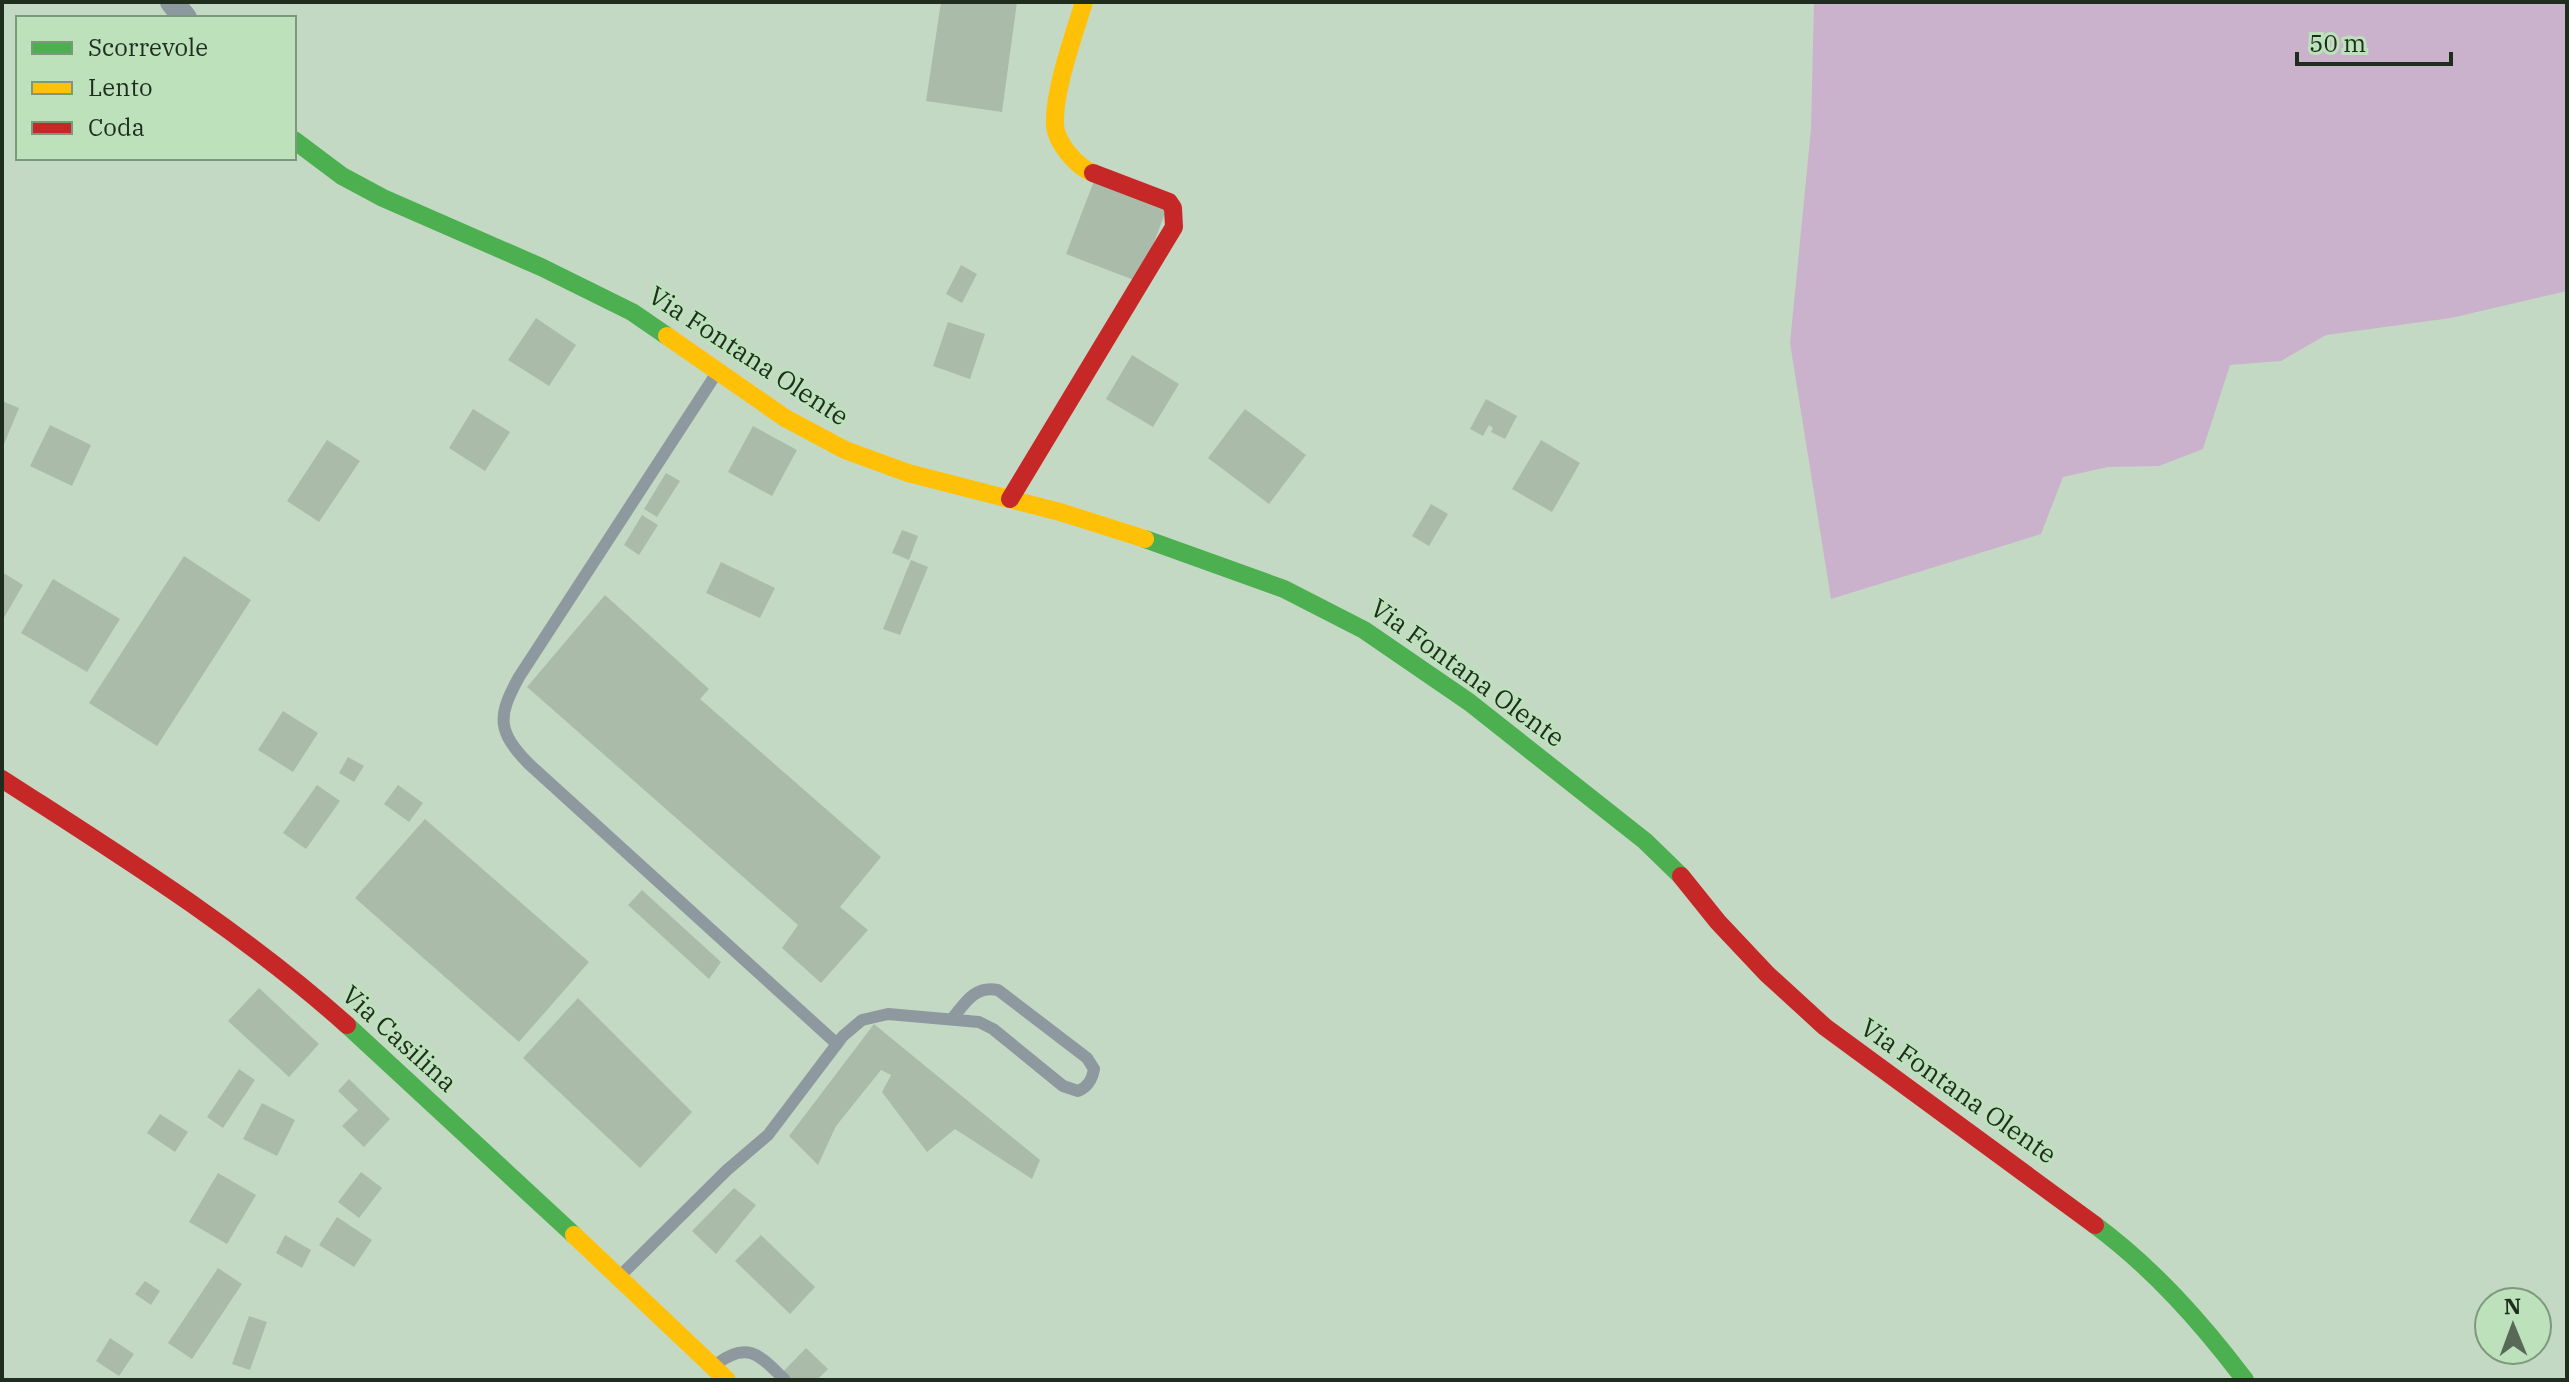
<svg xmlns="http://www.w3.org/2000/svg" width="2569" height="1382" viewBox="0 0 2569 1382" font-family="'IBM Plex Serif',serif">
<style>
.green{fill:#cab2cc}
.building{fill:#abbbaa}
.lines{fill:none;stroke-linecap:round;stroke-linejoin:round}
.lane{stroke:#8e989f;stroke-width:12}
.street{stroke:#8e989f;stroke-width:24}
.fast{stroke:#4caf50;stroke-width:18}
.slow{stroke:#ffc107;stroke-width:18}
.jam{stroke:#c62828;stroke-width:18}
.labels{text-anchor:middle;dominant-baseline:central;stroke-width:6;stroke-linejoin:round;paint-order:stroke}
.street-label{font-size:26px;fill:#1f2d1e;stroke:#bce1bb}
</style>
<rect width="100%" height="100%" fill="#c4d9c3"/>
<path class="green" d="M1814,2H2567V291L2451,318L2326,335L2281,361L2230,365L2203,449L2159,466L2108,467L2063,477L2041,534L1831,599L1790,343L1811,129Z"/>
<g class="building">
<path d="M941,2H1017L1002,112L926,101Z"/>
<path d="M1094,181L1167,208L1139,282L1066,254Z"/>
<path d="M961,265L977,274L962,303L946,294Z"/>
<path d="M536,318L576,345L549,386L508,360Z"/>
<path d="M948,322L985,334L970,379L933,366Z"/>
<path d="M1132,355L1179,384L1153,427L1106,399Z"/>
<path d="M1486,399L1517,416L1505,439L1491,432L1493,428L1489,425L1483,436L1470,429Z"/>
<path d="M2,401L19,408L4,444L2,443Z"/>
<path d="M473,409L510,432L485,471L449,448Z"/>
<path d="M1245,409L1306,455L1269,504L1208,458Z"/>
<path d="M50,425L91,445L72,486L30,466Z"/>
<path d="M753,426L797,450L772,496L728,472Z"/>
<path d="M327,440L360,461L319,522L287,501Z"/>
<path d="M1541,440L1580,463L1552,512L1512,489Z"/>
<path d="M666,473L680,481L657,517L644,509Z"/>
<path d="M1431,504L1448,514L1429,546L1412,536Z"/>
<path d="M642,515L658,525L639,555L624,545Z"/>
<path d="M902,530L918,536L909,560L892,553Z"/>
<path d="M184,556L251,600L157,746L89,703Z"/>
<path d="M911,560L928,567L900,635L883,629Z"/>
<path d="M721,562L775,588L760,618L706,593Z"/>
<path d="M2,572L23,585L2,621Z"/>
<path d="M53,579L120,619L87,672L21,633Z"/>
<path d="M605,595L709,689L700,699L881,857L840,907L868,930L821,983L782,948L798,925L527,687Z"/>
<path d="M283,711L318,733L293,772L258,750Z"/>
<path d="M348,757L364,766L354,782L339,773Z"/>
<path d="M317,785L340,801L306,849L283,833Z"/>
<path d="M398,785L423,803L409,822L384,804Z"/>
<path d="M425,819L589,962L519,1042L355,898Z"/>
<path d="M642,890L721,962L709,979L628,905Z"/>
<path d="M259,988L319,1044L289,1077L228,1021Z"/>
<path d="M578,998L692,1112L640,1168L523,1058Z"/>
<path d="M874,1024L1040,1160L1032,1179L955,1129L927,1152L882,1092L891,1075L881,1070L836,1126L818,1165L789,1136Z"/>
<path d="M239,1069L255,1080L223,1128L207,1117Z"/>
<path d="M349,1079L390,1119L364,1147L342,1126L358,1110L338,1091Z"/>
<path d="M262,1103L295,1120L277,1156L243,1139Z"/>
<path d="M160,1114L188,1132L175,1152L147,1133Z"/>
<path d="M361,1172L382,1188L359,1218L338,1202Z"/>
<path d="M218,1173L256,1195L227,1244L189,1222Z"/>
<path d="M734,1188L756,1205L716,1254L692,1231Z"/>
<path d="M337,1217L372,1240L354,1267L319,1245Z"/>
<path d="M285,1235L311,1250L302,1268L276,1253Z"/>
<path d="M761,1235L815,1287L790,1314L735,1261Z"/>
<path d="M218,1268L242,1284L192,1359L168,1343Z"/>
<path d="M145,1281L160,1291L151,1305L135,1294Z"/>
<path d="M249,1316L267,1322L250,1370L232,1364Z"/>
<path d="M110,1338L134,1354L119,1376L96,1361Z"/>
<path d="M806,1348L828,1369L817,1380H775Z"/>
</g>
<g class="lines">
<g class="lane">
<path d="M716,374L519,677C497,717 497,731 529,764L837,1044"/>
<path d="M621,1275L727,1170L768,1135L843,1036L862,1020L888,1014L979,1022L993,1029L1063,1086L1078,1091C1088,1087 1092,1080 1094,1069L1087,1058L998,990C975,985 965,1003 952,1019"/>
<path d="M718,1363C749,1340 761,1357 785,1380"/>
</g>
<path class="street" d="M172,2L185,18"/>
<g class="fast">
<path d="M294,140L342,176L383,198L541,267L632,312L667,336"/>
<path d="M1145,539L1284,589L1364,630L1469,702L1645,841L1681,876"/>
<path d="M347,1025L574,1235"/>
<path d="M2095,1225C2154,1269 2201,1322 2245,1380"/>
</g>
<g class="slow">
<path d="M1084,2C1074,35 1053,92 1055,126C1057,144 1077,167 1093,173"/>
<path d="M667,336L785,418L845,450L908,473L1060,512L1145,539"/>
<path d="M574,1235L727,1380"/>
</g>
<g class="jam">
<path d="M1010,499L1174,227L1173,208L1169,202L1093,173"/>
<path d="M2,779C121,856 241,930 347,1025"/>
<path d="M1681,876L1718,922L1767,974L1825,1027L2095,1225"/>
</g>
</g>
<g class="labels">
<g class="street-label">
<text transform="translate(749 355) rotate(33)">Via Fontana Olente</text>
<text transform="translate(1468 672) rotate(36)">Via Fontana Olente</text>
<text transform="translate(400 1038) rotate(42)">Via Casilina</text>
<text transform="translate(1959 1090) rotate(35)">Via Fontana Olente</text>
</g>
</g>
<rect width="2569" height="1382" fill="none" stroke="#1f2d1e" stroke-width="8"/>
<rect x="16" y="16" width="280" height="144" fill="#bce1bb" stroke="#7d997c" stroke-width="2"/>
<rect x="32" y="42" width="40" height="12" fill="#4caf50" stroke="#7d997c" stroke-width="2"/>
<text x="88" y="56" font-size="24" fill="#1f2d1e">Scorrevole</text>
<rect x="32" y="82" width="40" height="12" fill="#ffc107" stroke="#7d997c" stroke-width="2"/>
<text x="88" y="96" font-size="24" fill="#1f2d1e">Lento</text>
<rect x="32" y="122" width="40" height="12" fill="#c62828" stroke="#7d997c" stroke-width="2"/>
<text x="88" y="136" font-size="24" fill="#1f2d1e">Coda</text>
<g transform="translate(2513 1326) rotate(359)"><circle r="38" fill="#bce1bb" stroke="#7d997c" stroke-width="2"/>
<path d="M0-6L14 30L0 20L-14 30Z" fill="#596958"/>
<text y="-12" font-size="22" font-weight="bold" text-anchor="middle" fill="#1f2d1e">N</text>
</g>
<path d="M2297 52v12h154v-12" fill="none" stroke="#1f2d1e" stroke-width="4"/>
<text x="2309" y="52" font-size="24" fill="#1f2d1e" stroke="#bce1bb" stroke-width="6" paint-order="stroke">50 m</text>
</svg>
